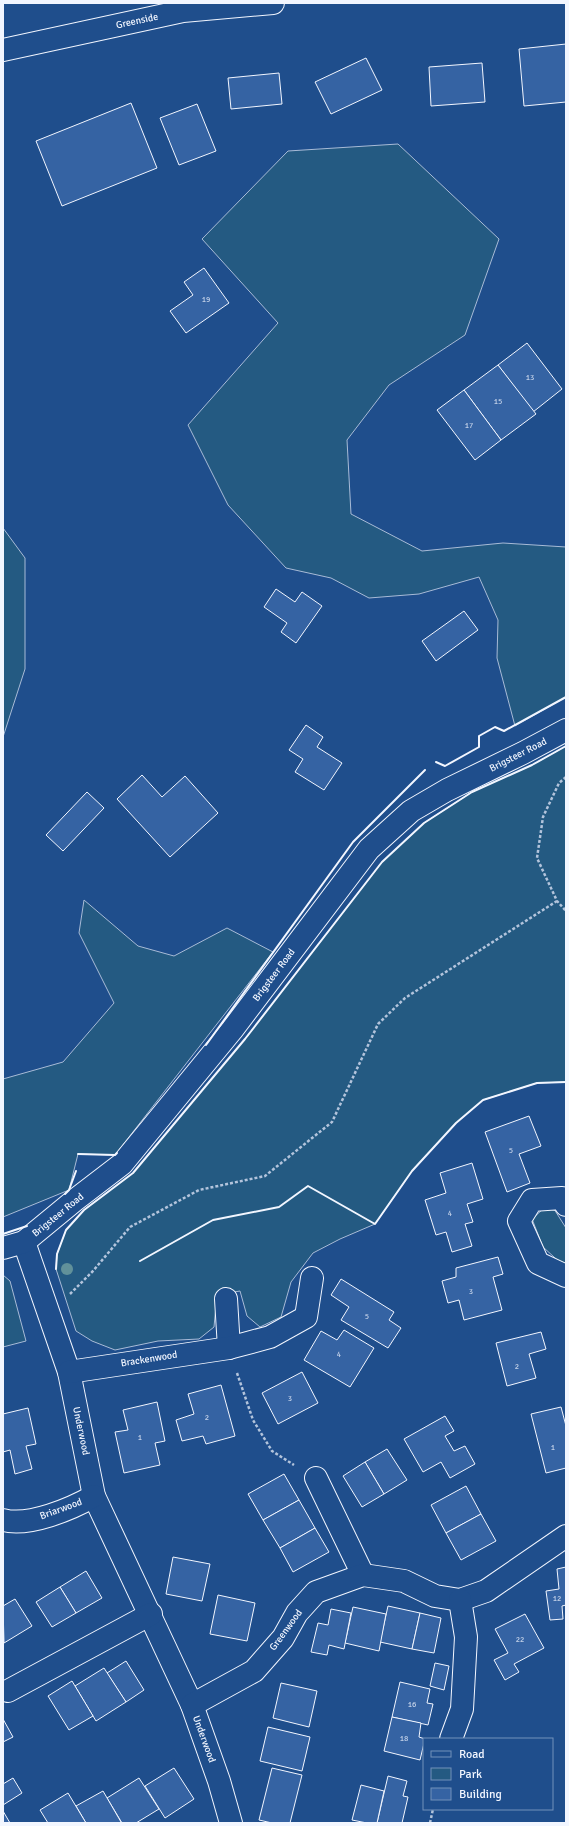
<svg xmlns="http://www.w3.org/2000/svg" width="569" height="1826" viewBox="0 0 569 1826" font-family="Signika,sans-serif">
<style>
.green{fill:#245a82;stroke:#a8bbd7}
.building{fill:#3563a3;stroke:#f2f6ff}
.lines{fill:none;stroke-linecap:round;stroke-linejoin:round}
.street-casing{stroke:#f2f6ff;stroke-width:24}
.secondary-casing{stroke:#f2f6ff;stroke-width:24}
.path{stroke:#b3c4dc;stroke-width:2.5;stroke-dasharray:3 2;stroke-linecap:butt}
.street{stroke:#1f4e8c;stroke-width:22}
.secondary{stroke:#1f4e8c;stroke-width:22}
.wall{stroke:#f2f6ff;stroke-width:2}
.tree{fill:#61919a}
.labels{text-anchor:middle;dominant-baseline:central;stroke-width:3;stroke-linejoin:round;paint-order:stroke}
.number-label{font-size:8px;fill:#c3d1e8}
.street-label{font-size:10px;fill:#f2f6ff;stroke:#1f4e8c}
</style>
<rect width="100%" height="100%" fill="#1f4e8c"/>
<g class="green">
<path d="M398,144L499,239L465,335L389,385L347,440L351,514L422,551L503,543L566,547V697L515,726L497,658L498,620L479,577L419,594L369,598L331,578L286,568L228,505L188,425L278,323L202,239L288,151Z"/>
<path d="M3,528L25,558V669L3,737Z"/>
<path d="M566,746V1082L537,1083L483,1100L456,1123L412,1171L375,1224L340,1239L313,1253L291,1282L281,1317L260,1327L247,1316L240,1291L217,1295L214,1327L199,1339L158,1341L115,1350L92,1341L76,1331L56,1269L57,1254L66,1230L84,1210L133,1173L245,1039L382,862L424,823L472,792L532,765Z"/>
<path d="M84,900L138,946L174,956L227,928L273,952L115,1155L78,1154L69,1190L3,1217V1079L63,1062L114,1003L79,933Z"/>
<path d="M543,1209H554L566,1228V1268L543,1247L532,1219Z"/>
<path d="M3,1275L10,1281L26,1341L3,1347Z"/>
</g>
<g class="building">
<path d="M566,44V102L524,106L519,49Z"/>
<path d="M366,58L382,90L331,114L315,82Z"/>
<path d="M482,63L485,102L431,106L429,67Z"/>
<path d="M279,73L282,104L231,109L228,78Z"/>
<path d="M131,103L157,168L62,206L36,141Z"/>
<path d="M197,104L216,151L179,165L160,118Z"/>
<path d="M204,268L229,303L186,333L170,311L193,295L184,282Z"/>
<path d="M527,343L562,389L533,412L498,365Z"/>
<path d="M498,365L536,414L501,440L464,390Z"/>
<path d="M464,390L501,440L475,460L437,410Z"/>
<path d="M276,589L295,602L302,592L322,606L296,643L281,632L287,623L264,607Z"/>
<path d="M464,611L478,630L436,661L422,641Z"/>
<path d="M306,725L323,737L317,747L342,763L324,790L295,772L303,759L289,750Z"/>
<path d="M142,775L162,797L185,776L218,813L170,857L117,799Z"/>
<path d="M87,792L104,808L63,851L46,835Z"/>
<path d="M529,1116L541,1146L519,1154L530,1183L507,1192L485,1132Z"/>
<path d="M472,1163L483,1199L467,1204L473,1222L465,1224L472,1246L452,1252L446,1232L436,1235L425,1200L446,1193L440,1173Z"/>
<path d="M498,1257L503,1274L493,1277L502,1310L464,1320L459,1300L448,1303L442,1281L456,1277V1268Z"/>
<path d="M341,1279L394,1312L389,1320L401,1328L388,1348L341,1320L349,1307L331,1295Z"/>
<path d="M344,1330L374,1348L350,1387L304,1360L321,1331L337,1340Z"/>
<path d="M541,1332L546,1349L529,1354L536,1378L507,1386L496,1343Z"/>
<path d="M302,1372L318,1403L278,1424L262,1393Z"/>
<path d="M221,1385L235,1436L206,1444L203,1436L182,1441L176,1420L194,1414L188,1394Z"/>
<path d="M157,1402L165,1441L155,1443L160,1465L124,1473L115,1432L128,1430L123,1410Z"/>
<path d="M561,1407L566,1426V1468L546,1473L531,1414Z"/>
<path d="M28,1408L36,1444L26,1446L32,1469L15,1474L10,1450L3,1452V1414Z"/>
<path d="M445,1416L454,1431L445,1436L454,1451L465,1446L475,1464L450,1478L441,1462L423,1472L404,1439Z"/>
<path d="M387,1449L407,1480L384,1494L365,1462Z"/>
<path d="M365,1462L384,1494L362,1507L343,1476Z"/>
<path d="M284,1474L299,1500L263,1520L248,1494Z"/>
<path d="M466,1486L481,1514L446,1533L431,1505Z"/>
<path d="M299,1500L315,1528L280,1548L263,1520Z"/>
<path d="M481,1514L496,1541L461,1560L446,1533Z"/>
<path d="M315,1528L329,1552L293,1572L280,1548Z"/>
<path d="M173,1557L210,1564L202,1601L166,1594Z"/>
<path d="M566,1567V1605L562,1606L563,1619L550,1620L546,1591L559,1589L557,1569Z"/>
<path d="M86,1571L102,1598L76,1613L60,1587Z"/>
<path d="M60,1587L76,1613L52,1627L36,1602Z"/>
<path d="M218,1595L255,1603L247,1641L210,1634Z"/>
<path d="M15,1599L32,1626L4,1643L3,1606Z"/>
<path d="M388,1606L420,1613L412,1649L380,1642Z"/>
<path d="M353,1607L386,1614L379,1651L345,1643Z"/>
<path d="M331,1609L351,1613L344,1649L329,1645L327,1655L311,1652L318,1623L328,1625Z"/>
<path d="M420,1613L441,1618L434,1653L412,1649Z"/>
<path d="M525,1614L544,1648L514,1664L519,1672L505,1680L494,1660L508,1653L495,1629Z"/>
<path d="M126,1661L144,1690L126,1702L107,1673Z"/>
<path d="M435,1663L449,1666L444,1690L430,1686Z"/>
<path d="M104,1668L126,1702L96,1721L75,1686Z"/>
<path d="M72,1681L93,1716L69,1730L48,1696Z"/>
<path d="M400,1682L430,1689L427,1703L433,1704L428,1725L392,1717Z"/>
<path d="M281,1683L317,1691L309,1727L273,1718Z"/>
<path d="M392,1717L421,1723L419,1737L425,1739L420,1760L384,1751Z"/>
<path d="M3,1719L13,1737L3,1742Z"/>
<path d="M268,1727L310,1737L302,1771L260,1761Z"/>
<path d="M174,1768L194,1799L165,1818L145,1786Z"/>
<path d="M272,1768L302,1775L290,1823H272L259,1820Z"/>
<path d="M388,1776L407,1781L403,1796L408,1797L402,1823H377Z"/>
<path d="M13,1778L22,1793L3,1805V1784Z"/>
<path d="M139,1778L159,1809L136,1823H122L107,1798Z"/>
<path d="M361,1785L384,1791L377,1823H367L352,1820Z"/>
<path d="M103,1791L121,1822L120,1823H86L76,1806Z"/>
<path d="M68,1793L86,1823H48L40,1810Z"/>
<path d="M3,1811L10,1823H3Z"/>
</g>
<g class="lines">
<g class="street-casing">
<g id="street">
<path d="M566,1205L562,1198L532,1200L519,1221L538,1263L566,1276"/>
<path d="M24,1242L69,1372L94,1496L192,1705L219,1781L231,1823"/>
<path d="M226,1299L229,1348"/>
<path d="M69,1372L229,1348L270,1337L306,1317L312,1278"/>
<path d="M316,1478L363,1575"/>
<path d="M3,1520C29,1527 71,1509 94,1496"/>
<path d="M8,1691L151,1614"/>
<path d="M192,1705L254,1671L283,1638L297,1613L316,1592L363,1575L404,1581L435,1596L460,1600L486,1591L566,1536"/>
<path d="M451,1739L462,1709L466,1637L460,1600"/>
</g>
</g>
<g class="secondary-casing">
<g id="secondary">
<path d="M3,50L183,11L273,3"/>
<path d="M3,1248L24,1242L75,1200L122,1164L232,1030L369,849L411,811L447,790L523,753L566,730"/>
</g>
</g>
<g class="path">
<path d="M566,777L559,783L543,817L537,858L557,901L566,911"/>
<path d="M70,1294L93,1271L130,1227L199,1190L265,1176L332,1122L378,1024L405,998L557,901"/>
<path d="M237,1373L253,1420L272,1451L294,1465"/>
<path d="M430,1823L433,1809"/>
</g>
<use href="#street" class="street"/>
<use href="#secondary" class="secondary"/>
<g class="wall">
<path d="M436,762L445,766L479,747V736L495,727L504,731L566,697"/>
<path d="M206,1045L353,842L425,770"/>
<path d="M78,1154L115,1155L117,1153"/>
<path d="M65,1194L69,1190L76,1171"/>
<path d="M3,1234L27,1226"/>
<path d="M140,1261L213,1220L279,1207L308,1186L375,1224L412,1171L456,1123L483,1100L537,1083L566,1082"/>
<path d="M56,1269L57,1254L66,1230L84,1210L133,1173L245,1039L382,862L424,823L472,792L532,765L566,746"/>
</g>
</g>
<circle class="tree" cx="67" cy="1269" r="6"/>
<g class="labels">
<g class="number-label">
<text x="206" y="299">19</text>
<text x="530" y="377">13</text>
<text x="498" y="401">15</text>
<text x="469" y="425">17</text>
<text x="511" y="1150">5</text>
<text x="450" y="1213">4</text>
<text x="471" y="1291">3</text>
<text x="367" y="1316">5</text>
<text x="339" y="1354">4</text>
<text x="517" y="1366">2</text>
<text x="290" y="1398">3</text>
<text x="207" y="1417">2</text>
<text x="140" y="1437">1</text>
<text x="553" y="1447">1</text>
<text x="557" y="1598">12</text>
<text x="520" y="1639">22</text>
<text x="412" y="1704">16</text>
<text x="404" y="1738">18</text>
</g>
<g class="street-label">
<text transform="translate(137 21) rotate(-12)">Greenside</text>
<text transform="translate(518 755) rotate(-27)">Brigsteer Road</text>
<text transform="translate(274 975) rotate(-53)">Brigsteer Road</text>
<text transform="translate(58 1215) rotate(-39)">Brigsteer Road</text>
<text transform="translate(149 1359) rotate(-9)">Brackenwood</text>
<text transform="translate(81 1431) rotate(78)">Underwood</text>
<text transform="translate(61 1509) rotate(-20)">Briarwood</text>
<text transform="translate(286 1630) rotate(-54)">Greenwood</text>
<text transform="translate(204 1739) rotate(70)">Underwood</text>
</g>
</g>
<rect width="569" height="1826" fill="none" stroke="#f2f6ff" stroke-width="8"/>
<rect x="423" y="1738" width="130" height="72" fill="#1f4e8c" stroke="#7391ba"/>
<rect x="431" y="1751" width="20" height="6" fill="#1f4e8c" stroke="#7391ba"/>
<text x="459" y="1758" font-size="12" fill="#f2f6ff">Road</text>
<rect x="431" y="1768" width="20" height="12" fill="#245a82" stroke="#7391ba"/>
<text x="459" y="1778" font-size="12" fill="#f2f6ff">Park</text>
<rect x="431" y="1788" width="20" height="12" fill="#3563a3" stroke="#7391ba"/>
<text x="459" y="1798" font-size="12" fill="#f2f6ff">Building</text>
</svg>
